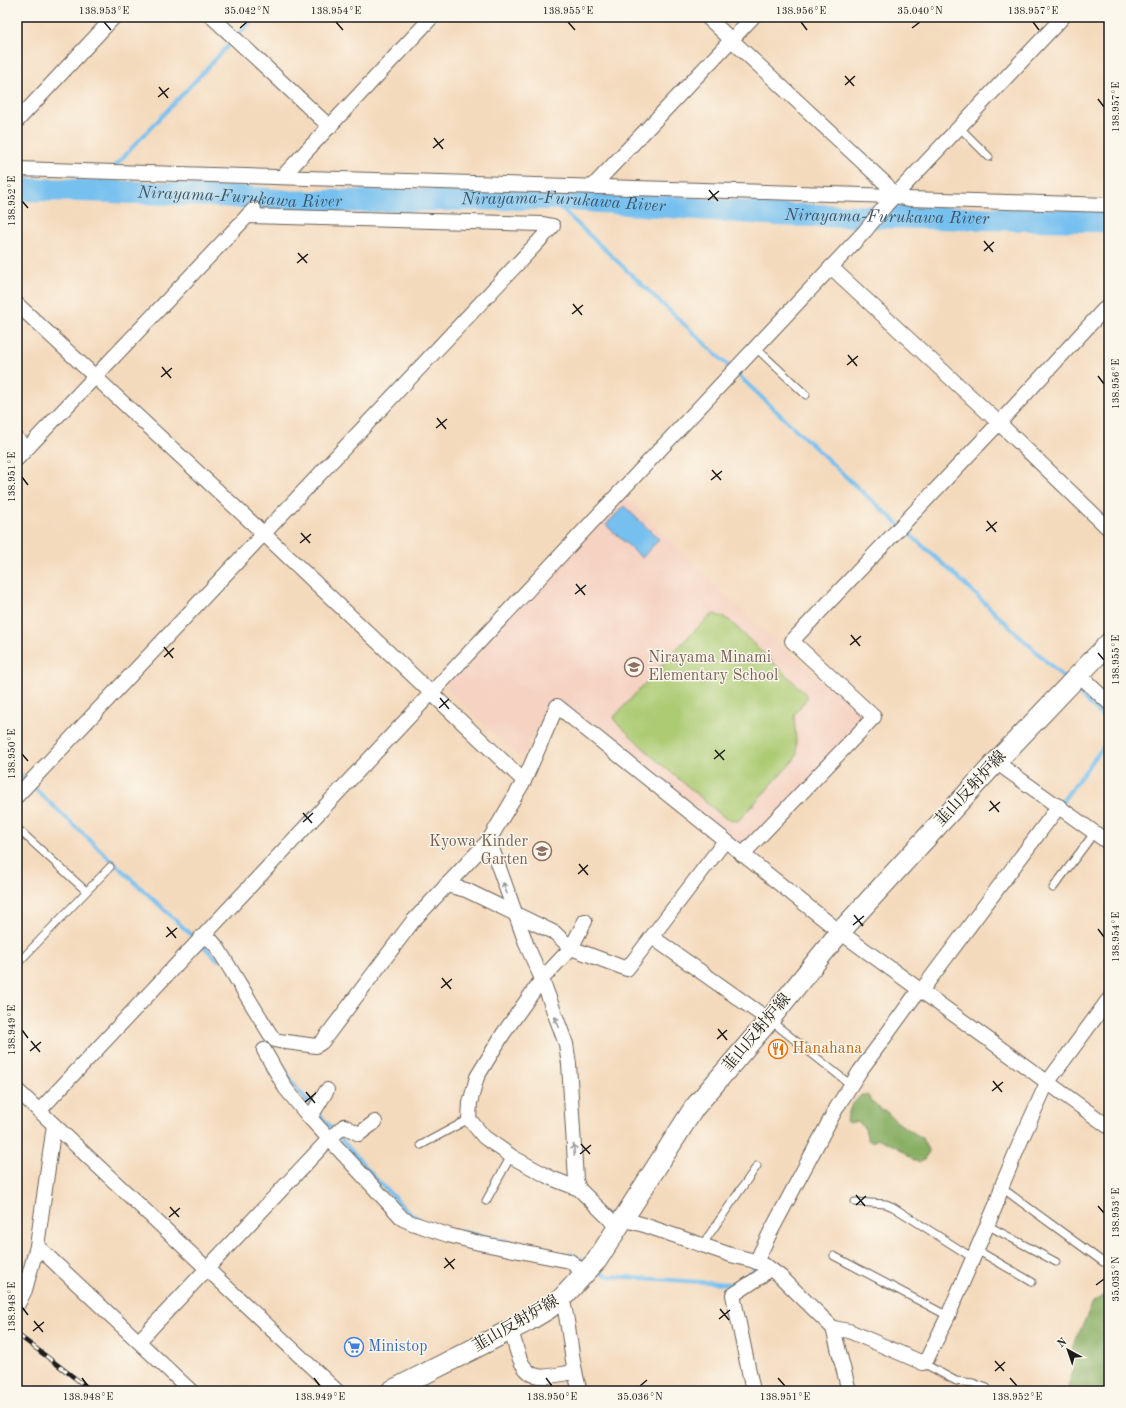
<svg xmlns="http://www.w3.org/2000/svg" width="1126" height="1408" viewBox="0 0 1126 1408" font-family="'Old Standard TT','Noto Serif JP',serif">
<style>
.built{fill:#f5d2c2}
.green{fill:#accb73;stroke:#647448}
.forest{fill:#89af65;stroke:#526640}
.water{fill:#76c0ef;stroke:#496e86}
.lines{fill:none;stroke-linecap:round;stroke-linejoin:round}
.stream{stroke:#76c0ef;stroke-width:4}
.river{stroke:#76c0ef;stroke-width:23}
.service-casing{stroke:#685e54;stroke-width:9}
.minor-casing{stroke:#685e54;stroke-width:16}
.secondary-casing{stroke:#685e54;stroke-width:22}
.service{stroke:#fff;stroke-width:7}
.minor{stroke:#fff;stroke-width:14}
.secondary{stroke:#fff;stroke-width:20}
.rail-casing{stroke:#1c1c1c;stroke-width:4.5}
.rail{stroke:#fbf7ec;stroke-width:3;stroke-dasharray:9;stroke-linecap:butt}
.oneway{stroke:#999}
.ticks{fill:none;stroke:#1c1c1c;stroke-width:1.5}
.labels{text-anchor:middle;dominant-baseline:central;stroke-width:3;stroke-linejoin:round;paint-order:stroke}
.education-label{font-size:16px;fill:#785e54;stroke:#fbf7ec;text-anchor:start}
.street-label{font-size:16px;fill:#1c1c1c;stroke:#fbf7ec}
.food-label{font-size:16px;fill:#c56008;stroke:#fbf7ec;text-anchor:start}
.shop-label{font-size:16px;fill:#366cbe;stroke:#fbf7ec;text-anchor:start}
.water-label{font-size:17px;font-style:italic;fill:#3c5566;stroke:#fbf7ec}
.neatline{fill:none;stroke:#1c1c1c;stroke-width:1.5}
.ticks-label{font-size:10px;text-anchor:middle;fill:#1c1c1c}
</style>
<rect width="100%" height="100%" fill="#fbf7ec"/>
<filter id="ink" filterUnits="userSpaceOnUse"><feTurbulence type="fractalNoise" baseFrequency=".025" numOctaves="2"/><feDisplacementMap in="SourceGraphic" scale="8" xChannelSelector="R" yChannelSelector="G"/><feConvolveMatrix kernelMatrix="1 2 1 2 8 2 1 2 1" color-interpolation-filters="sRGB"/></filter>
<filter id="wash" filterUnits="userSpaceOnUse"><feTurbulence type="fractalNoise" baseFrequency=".012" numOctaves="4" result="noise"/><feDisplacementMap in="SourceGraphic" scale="16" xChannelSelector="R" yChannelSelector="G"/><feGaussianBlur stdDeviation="0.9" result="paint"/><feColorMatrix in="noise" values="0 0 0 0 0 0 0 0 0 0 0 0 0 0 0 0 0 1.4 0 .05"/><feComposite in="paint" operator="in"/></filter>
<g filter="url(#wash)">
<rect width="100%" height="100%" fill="#f4dabd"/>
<path class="built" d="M623,494L754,623L788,651L866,719L744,847L568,707L554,699H551L524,755L517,756L448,690L446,683Z"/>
<path class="green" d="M715,614L729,620L807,695V698L794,715L797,754L794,760L738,821L726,819L654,758L615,721L614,717L681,644L710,616Z"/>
<g class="forest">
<path d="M861,1095H867L880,1109L885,1110L897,1122L922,1138L929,1152L924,1159L919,1163C914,1161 912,1158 908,1155C900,1148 888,1142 878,1139L872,1142L868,1140L865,1129L858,1121L849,1123L846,1121L851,1106Z"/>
<path d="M1109,1292V1391H1067L1072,1373L1071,1351L1093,1302Z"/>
</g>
<path class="water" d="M624,506L659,539L642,558L606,525Z"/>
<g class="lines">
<g class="stream">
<path d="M113,168L255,17"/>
<path d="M91,190L105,176"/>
<path d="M550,198L858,488L952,572L1066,680"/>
<path d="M1074,688L1109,723"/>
<path d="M17,772L218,960"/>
<path d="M1061,805L1064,799L1104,746"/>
<path d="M266,1040L297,1089L379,1182L408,1212L419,1219"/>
<path d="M460,1231L508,1242"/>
<path d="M570,1254L582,1260"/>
<path d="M601,1273L609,1276L732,1284L742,1280L758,1266"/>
</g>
<path class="river" id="s1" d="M17,190C52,189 86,191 121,192C178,194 235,195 292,202L550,198L785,215L1109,221"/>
</g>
</g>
<g filter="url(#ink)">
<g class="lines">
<g class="service-casing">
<g id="service">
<path d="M959,127L989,157"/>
<path d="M755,347L806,395"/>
<path d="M17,828L86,891"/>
<path d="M1053,888L1095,832"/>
<path d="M17,964L110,867"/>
<path d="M771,1021L851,1085"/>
<path d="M421,1145L469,1119"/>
<path d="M1002,1188L1103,1262"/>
<path d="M486,1201L511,1156"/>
<path d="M855,1202L886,1204L893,1207L973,1258"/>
<path d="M987,1225L1056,1262"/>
<path d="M703,1246L707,1238L757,1166"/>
<path d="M977,1250L1032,1282"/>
<path d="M834,1256L948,1316"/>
<path d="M923,1363L956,1381L973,1383L987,1388"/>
</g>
</g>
<g class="minor-casing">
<g id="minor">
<path d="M212,17L330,127"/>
<path d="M707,17L886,184L895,196"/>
<path d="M17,121L114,17"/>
<path d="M17,169L895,196L909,199L1109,205"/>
<path d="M283,176L432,17"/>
<path d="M592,187L753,17"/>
<path d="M831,267L999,423L1109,529"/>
<path d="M17,304L264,534L524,781"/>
<path d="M17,439L27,448"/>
<path d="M17,459L254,209"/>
<path d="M1078,674L1109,703"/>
<path d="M996,762L1109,843"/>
<path d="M17,796L553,226L543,224L247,216"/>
<path d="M489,840L527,946L542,979L566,1044L569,1064L576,1180L579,1189L618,1227"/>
<path d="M742,855L874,717L792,641L999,423L1109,304"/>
<path d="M446,885L466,890L555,933L571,948L627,969L725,841"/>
<path d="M201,937L211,940L217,947L270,1034L275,1040L279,1041L316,1046L322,1042L413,921L489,840L524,781L557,706L840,932L1109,1127"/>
<path d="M652,937L769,1020"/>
<path d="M921,991L1059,806"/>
<path d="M264,1050L286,1089L310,1118L403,1219L412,1223L448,1235L479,1243L570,1261L585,1274"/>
<path d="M17,1090L337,1391"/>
<path d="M39,1111L865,231L886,205L1063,17"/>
<path d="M310,1118L327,1090"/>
<path d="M579,1189L551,1178L514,1158L484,1137L469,1119L470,1103L477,1077L503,1034L542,979L571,948L585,921"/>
<path d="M623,1219L644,1225L731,1255L755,1261L769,1268L781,1277L833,1328L849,1391"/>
<path d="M37,1246L191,1391"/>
<path d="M756,1262L770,1233L837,1107L860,1071L919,990"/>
<path d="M562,1298C571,1329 570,1361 580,1391"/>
<path d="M18,1304L25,1290L37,1246L54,1125"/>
<path d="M833,1328L849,1331L923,1363L927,1359L948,1316L996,1205L1003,1183L1022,1138L1047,1083L1109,999"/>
<path d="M511,1330C516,1345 519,1373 538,1376C548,1378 564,1373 575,1372"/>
<path d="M139,1341L329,1139L344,1126L359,1134L375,1122"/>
<path d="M753,1391L733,1295L760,1277L769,1268"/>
</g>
</g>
<g class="secondary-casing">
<path id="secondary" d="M391,1391L528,1321L548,1309L562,1298L597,1260L694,1108L769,1020L840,932L996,762L1109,643"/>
</g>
<use href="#service" class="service"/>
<use href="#minor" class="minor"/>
<use href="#secondary" class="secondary"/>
<g class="rail-casing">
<path id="rail" d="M17,1334L92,1391"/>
</g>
<use href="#rail" class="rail"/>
</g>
<defs><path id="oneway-shaft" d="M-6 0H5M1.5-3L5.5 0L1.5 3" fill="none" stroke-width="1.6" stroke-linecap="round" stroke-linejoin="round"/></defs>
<g class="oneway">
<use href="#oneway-shaft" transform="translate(505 888) rotate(-109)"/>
<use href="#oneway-shaft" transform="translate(557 1022) rotate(-111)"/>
<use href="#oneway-shaft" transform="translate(574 1150) rotate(-94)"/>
</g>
</g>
<path class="ticks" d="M104,22L111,30M336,22L343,30M568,22L575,30M801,22L807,30M1033,22L1039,30M240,28L247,22M912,28L920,22M845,76L854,86M845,85L855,76M159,87L168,98M158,97L169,88M1098,99L1104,107M434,138L443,149M433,148L444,139M709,190L718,201M708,200L719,191M22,201L28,208M984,241L993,252M984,251L994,242M298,253L307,263M297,263L308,254M573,304L582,315M572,314L583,305M848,355L857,366M847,365L858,356M162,367L171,378M1098,376L1104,384M161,377L172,368M437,418L446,429M436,428L447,419M712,470L721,480M22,477L28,485M711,480L722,471M987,521L996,532M986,531L997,522M301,533L310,543M300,543L311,534M576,584L585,595M575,594L586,585M851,635L860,646M850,645L861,636M164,647L173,658M1098,653L1104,660M164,657L174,648M440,698L449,709M439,708L449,699M715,750L724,760M22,754L28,761M714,759L725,750M990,801L999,812M989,811L1000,802M303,813L312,823M303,822L313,813M579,864L588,875M578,874L588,865M854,915L863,926M853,925L864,916M167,927L176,938M1098,929L1104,937M166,937L177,928M442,978L451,989M441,988L452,979M718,1029L727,1040M22,1030L28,1038M717,1039L727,1030M31,1041L40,1052M30,1051L41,1042M993,1081L1002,1092M992,1091L1003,1082M306,1092L315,1103M305,1102L316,1093M581,1144L590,1154M580,1154L591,1145M856,1195L865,1206M856,1205L866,1196M1098,1206L1104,1213M170,1207L179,1217M169,1217L180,1208M445,1258L454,1269M444,1268L455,1259M1096,1285L1104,1279M22,1307L28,1315M720,1309L729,1320M719,1319L730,1310M34,1321L43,1332M33,1331L44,1322M995,1361L1004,1371M995,1371L1005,1362M82,1378L88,1386M314,1378L320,1386M546,1378L552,1386M778,1378L785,1386M1010,1378L1017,1386M640,1386L647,1380"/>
<defs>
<g id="school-ring" transform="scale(1)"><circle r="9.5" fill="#fbf7ec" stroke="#8d6e63" stroke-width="1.5"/><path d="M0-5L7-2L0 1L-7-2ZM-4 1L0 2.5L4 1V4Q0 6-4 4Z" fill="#8d6e63"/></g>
<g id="restaurant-ring" transform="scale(1)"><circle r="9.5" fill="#fbf7ec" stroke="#e8710a" stroke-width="1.5"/><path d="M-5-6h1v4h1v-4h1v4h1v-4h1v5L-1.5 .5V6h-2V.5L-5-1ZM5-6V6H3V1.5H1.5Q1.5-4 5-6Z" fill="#e8710a"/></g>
<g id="supermarket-ring" transform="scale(1)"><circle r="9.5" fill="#fbf7ec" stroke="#3f7fe0" stroke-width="1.5"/><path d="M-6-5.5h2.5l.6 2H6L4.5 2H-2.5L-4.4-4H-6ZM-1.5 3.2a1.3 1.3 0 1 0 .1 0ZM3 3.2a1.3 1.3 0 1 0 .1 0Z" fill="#3f7fe0"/></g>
</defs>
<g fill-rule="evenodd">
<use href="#school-ring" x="634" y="667"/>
<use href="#school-ring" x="542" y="851"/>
<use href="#restaurant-ring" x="778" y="1049"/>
<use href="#supermarket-ring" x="354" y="1347"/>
</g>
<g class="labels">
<g class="education-label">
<text x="648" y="658">Nirayama Minami<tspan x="648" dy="18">Elementary School</tspan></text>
<text x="528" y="842" text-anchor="end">Kyowa Kinder<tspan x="528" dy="18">Garten</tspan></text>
</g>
<g class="street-label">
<text transform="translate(971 789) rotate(-47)">韮山反射炉線</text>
<text transform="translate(757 1033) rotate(-50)">韮山反射炉線</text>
<text transform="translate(516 1324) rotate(-30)">韮山反射炉線</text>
</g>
<g class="food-label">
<text x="792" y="1049">Hanahana</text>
</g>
<g class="shop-label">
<text x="368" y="1347">Ministop</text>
</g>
<g class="water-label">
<text stroke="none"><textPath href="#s1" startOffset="223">Nirayama-Furukawa River</textPath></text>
<text stroke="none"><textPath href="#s1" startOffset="547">Nirayama-Furukawa River</textPath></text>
<text stroke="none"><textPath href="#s1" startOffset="871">Nirayama-Furukawa River</textPath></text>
</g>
</g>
<rect width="1126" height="1408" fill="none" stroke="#fbf7ec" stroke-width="44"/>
<g transform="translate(1068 1350) rotate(320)" stroke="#fbf7ec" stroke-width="3" paint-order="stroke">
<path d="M0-3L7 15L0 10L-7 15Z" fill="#1c1c1c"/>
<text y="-6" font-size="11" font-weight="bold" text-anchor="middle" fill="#1c1c1c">N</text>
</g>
<rect x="22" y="22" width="1082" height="1364" class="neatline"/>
<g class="ticks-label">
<text x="104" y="14">138.953°E</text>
<text x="247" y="14">35.042°N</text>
<text x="336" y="14">138.954°E</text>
<text x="568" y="14">138.955°E</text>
<text x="801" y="14">138.956°E</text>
<text x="920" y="14">35.040°N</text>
<text x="1033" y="14">138.957°E</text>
<text transform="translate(1115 107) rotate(-90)" y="4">138.957°E</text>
<text transform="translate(11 201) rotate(-90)" y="4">138.952°E</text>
<text transform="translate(1115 384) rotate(-90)" y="4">138.956°E</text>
<text transform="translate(11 477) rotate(-90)" y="4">138.951°E</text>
<text transform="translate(1115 660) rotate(-90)" y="4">138.955°E</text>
<text transform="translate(11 754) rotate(-90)" y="4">138.950°E</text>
<text transform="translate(1115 937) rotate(-90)" y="4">138.954°E</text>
<text transform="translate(11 1030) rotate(-90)" y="4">138.949°E</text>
<text transform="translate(1115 1213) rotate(-90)" y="4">138.953°E</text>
<text transform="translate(1115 1279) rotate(-90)" y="4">35.035°N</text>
<text transform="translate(11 1307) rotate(-90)" y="4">138.948°E</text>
<text x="88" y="1400">138.948°E</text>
<text x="320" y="1400">138.949°E</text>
<text x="552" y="1400">138.950°E</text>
<text x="640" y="1400">35.036°N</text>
<text x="785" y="1400">138.951°E</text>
<text x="1017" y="1400">138.952°E</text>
</g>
</svg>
